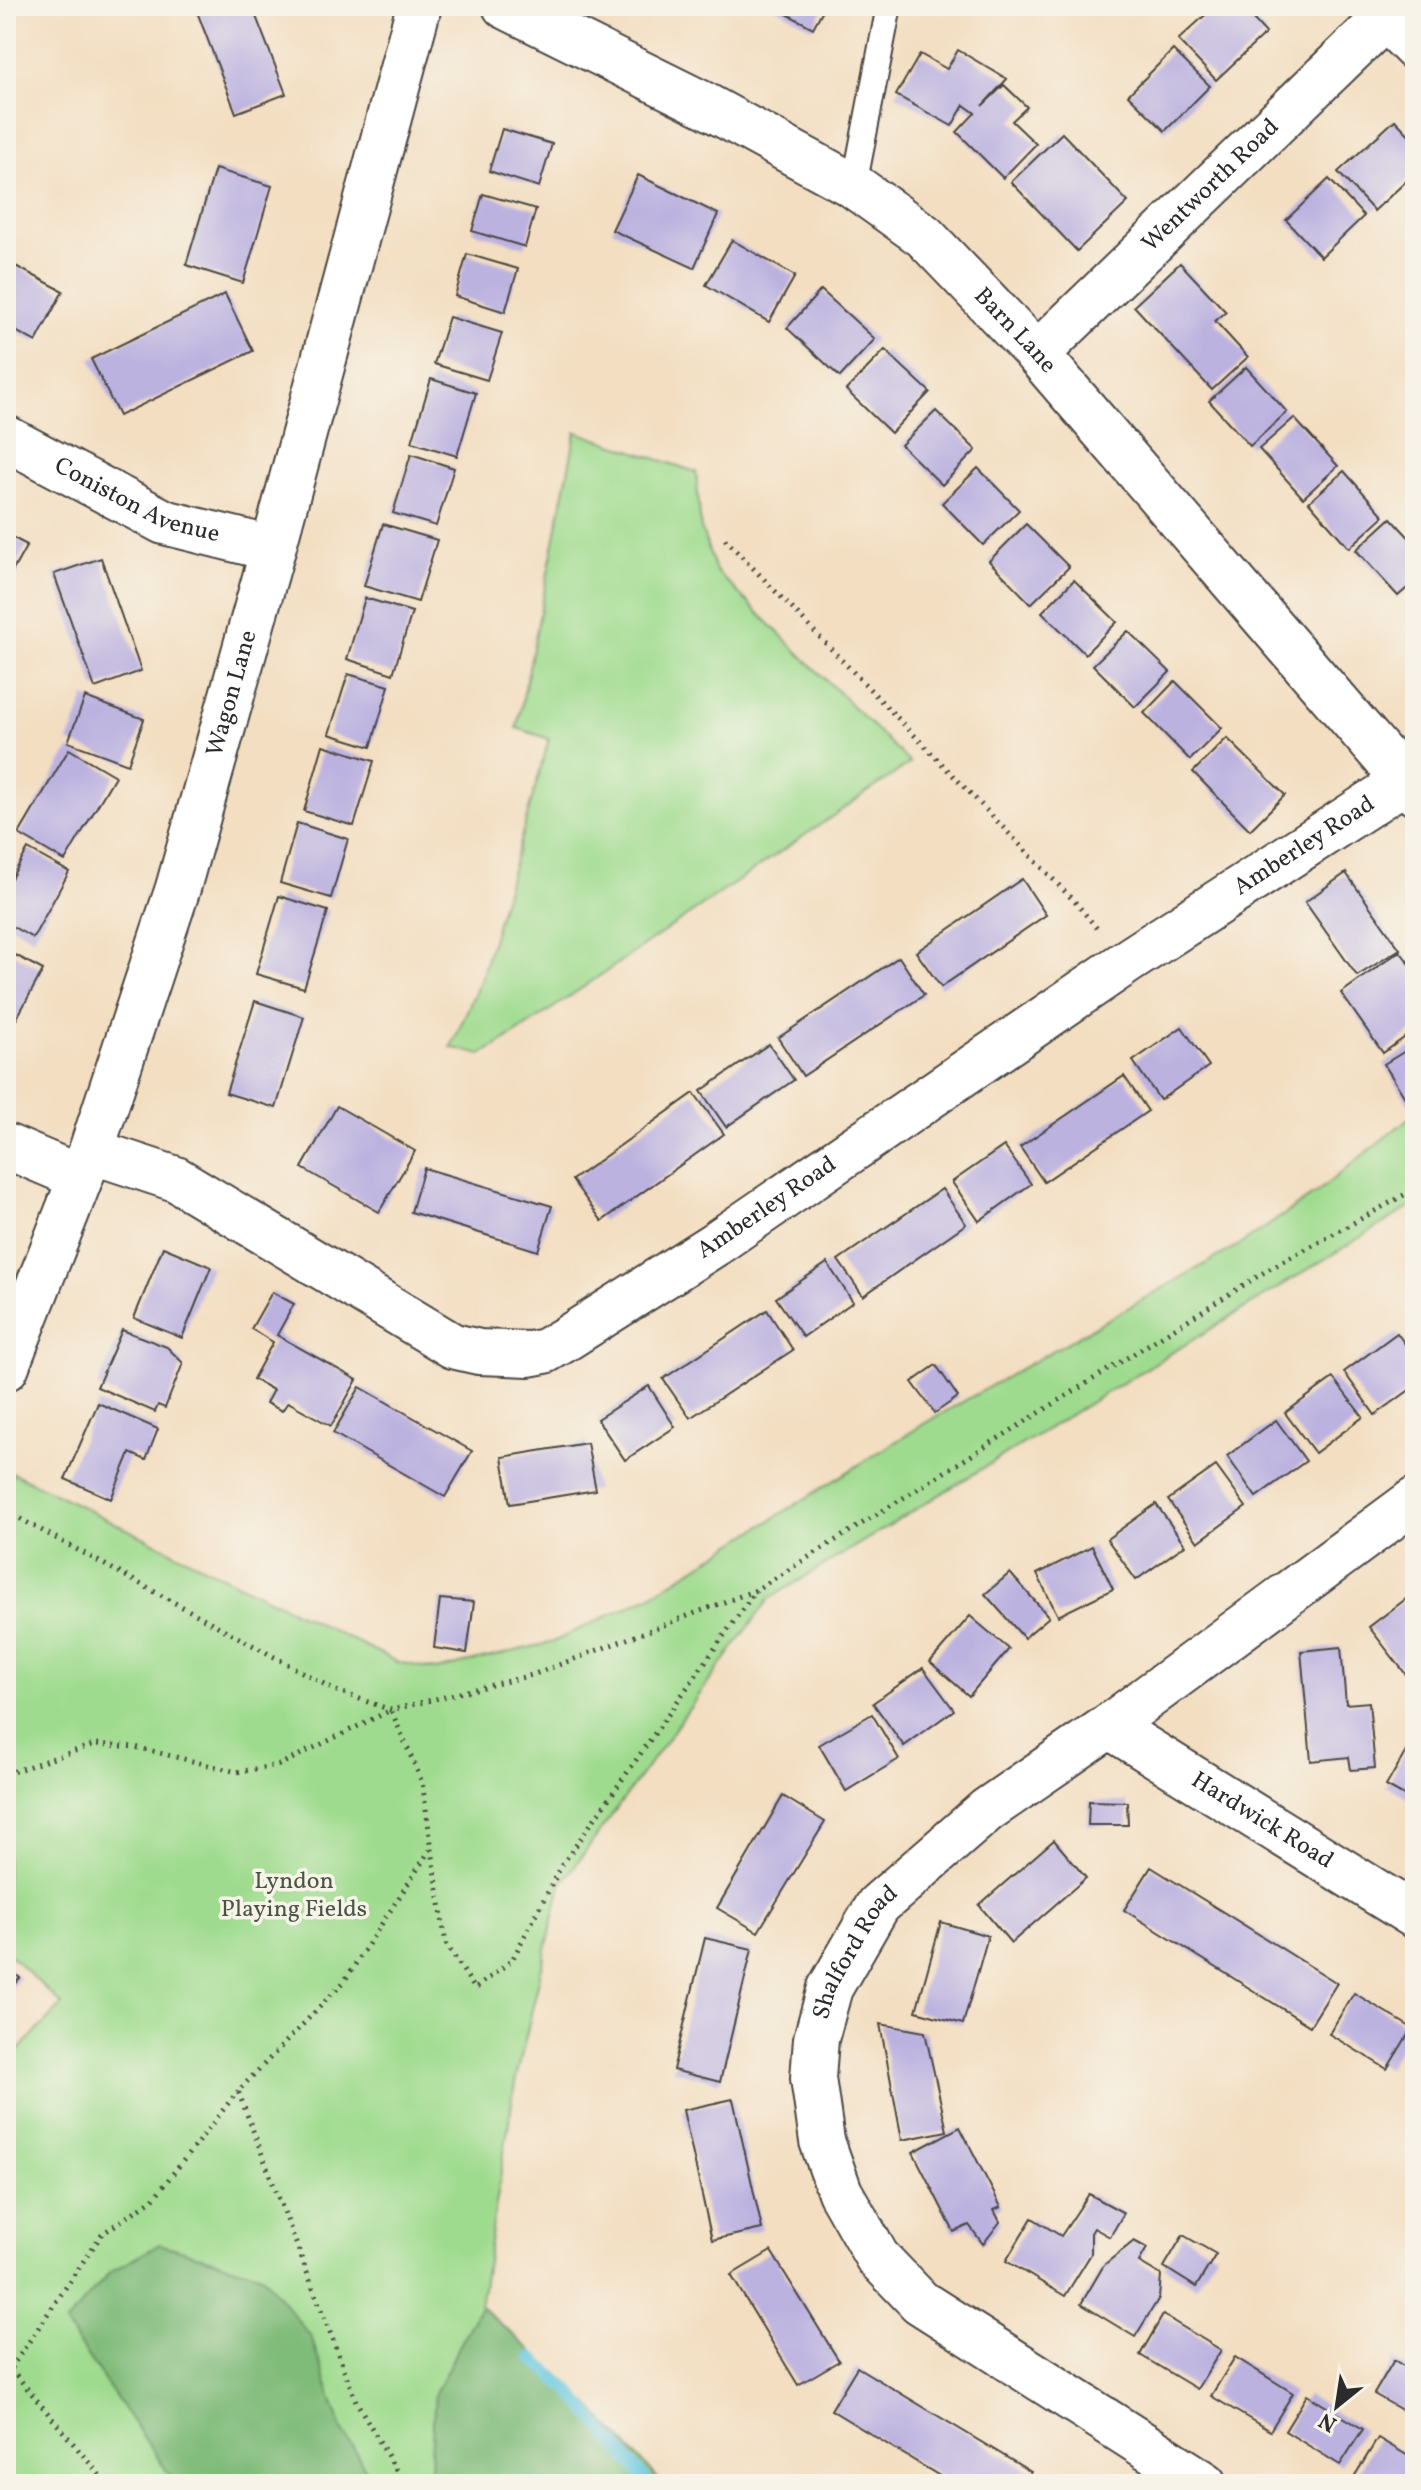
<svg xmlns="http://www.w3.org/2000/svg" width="1421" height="2490" viewBox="0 0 1421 2490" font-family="Vollkorn,serif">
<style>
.green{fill:#9fdb8e;stroke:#65835c;stroke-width:2}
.forest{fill:#7fbb79;stroke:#557352;stroke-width:2}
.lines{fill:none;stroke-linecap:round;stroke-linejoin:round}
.stream{stroke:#62c7e0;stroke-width:12}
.building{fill:#bcb2e0}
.service-casing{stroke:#494642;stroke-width:28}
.minor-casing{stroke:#494642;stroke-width:48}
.tertiary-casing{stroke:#494642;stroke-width:48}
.path{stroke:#494642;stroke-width:5;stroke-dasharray:2 6;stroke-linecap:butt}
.service{stroke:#fff;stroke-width:24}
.minor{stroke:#fff;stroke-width:44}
.tertiary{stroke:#fff;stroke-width:44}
.labels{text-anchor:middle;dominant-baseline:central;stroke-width:7;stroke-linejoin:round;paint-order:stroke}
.street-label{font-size:24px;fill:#2b2b2b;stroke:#f7f3e8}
.park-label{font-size:24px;fill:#485744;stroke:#f7f3e8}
</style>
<rect width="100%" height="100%" fill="#f7f3e8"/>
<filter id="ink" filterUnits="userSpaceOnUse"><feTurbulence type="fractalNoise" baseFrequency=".0125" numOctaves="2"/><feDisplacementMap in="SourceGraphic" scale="16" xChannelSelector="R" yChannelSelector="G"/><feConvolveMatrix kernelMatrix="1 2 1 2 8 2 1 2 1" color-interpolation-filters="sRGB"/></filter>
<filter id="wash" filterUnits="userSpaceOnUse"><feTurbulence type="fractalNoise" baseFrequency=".006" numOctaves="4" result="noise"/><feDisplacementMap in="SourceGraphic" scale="32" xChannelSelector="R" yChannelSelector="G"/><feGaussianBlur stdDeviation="1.8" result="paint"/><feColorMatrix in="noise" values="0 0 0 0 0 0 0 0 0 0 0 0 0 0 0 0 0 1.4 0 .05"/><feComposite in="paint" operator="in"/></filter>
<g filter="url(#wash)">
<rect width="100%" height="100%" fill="#f3dec1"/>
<g class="green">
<path d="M576,432L696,472L701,528L716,571L910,763L515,1034L481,1055L451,1047L481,979L549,739L517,728Z"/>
<path d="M1415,1113V1204L769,1599L561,1885L515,2083L480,2306L571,2386L663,2484H6V2063L62,2005L6,1951V1494L13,1473L397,1662L436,1670L553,1642L650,1596L927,1422L1244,1242L1316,1193Z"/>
</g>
<g class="forest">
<path d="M160,2244L262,2275L311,2337L342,2429L374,2484H176L65,2324L110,2272Z"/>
<path d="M480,2306L571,2386L663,2484H429L435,2393Z"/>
</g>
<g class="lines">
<path class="stream" d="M531,2357L571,2392L649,2484"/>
</g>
<g id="blocks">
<g class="building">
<path d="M205,6H252L286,94L236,113L196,9Z"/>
<path d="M772,6H825L813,28Z"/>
<path d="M1215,6H1241L1266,33L1216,80L1178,40Z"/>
<path d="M958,50L1007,79L982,106L1004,85L1027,107L1012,121L1036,144L1003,178L957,132L975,113L964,105L952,126L896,95L920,54L947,69Z"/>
<path d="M1173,50L1210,86L1165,131L1128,95Z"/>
<path d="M1395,120L1415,141V173L1374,211L1338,172Z"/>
<path d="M502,129L552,144L539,187L489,171Z"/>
<path d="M1062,133L1128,202L1077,251L1011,182Z"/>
<path d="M215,169L272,186L243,283L186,265Z"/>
<path d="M638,175L718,214L694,268L612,230Z"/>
<path d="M1329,179L1364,216L1321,257L1286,220Z"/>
<path d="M483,194L536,209L525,247L472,231Z"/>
<path d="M732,240L795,276L769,322L706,285Z"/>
<path d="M467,254L518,269L505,312L455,296Z"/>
<path d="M6,261L63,291L36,342L6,326Z"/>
<path d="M1180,263L1226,312L1215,321L1248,357L1212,390L1134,306Z"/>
<path d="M821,290L875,339L840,377L787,328Z"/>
<path d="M225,294L253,351L119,416L91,359Z"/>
<path d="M449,317L502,333L487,380L434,364Z"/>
<path d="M885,350L930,392L891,433L846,390Z"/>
<path d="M1246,367L1287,412L1250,446L1209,401Z"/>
<path d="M431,379L476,393L457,456L412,442Z"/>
<path d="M936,411L976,450L942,485L901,445Z"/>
<path d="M1294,418L1338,466L1303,498L1259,449Z"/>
<path d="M411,454L454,468L436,526L393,513Z"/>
<path d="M978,468L1019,510L983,545L942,503Z"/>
<path d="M1344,471L1384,516L1349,548L1309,502Z"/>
<path d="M1391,518L1415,544V581L1398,596L1356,550Z"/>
<path d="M383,524L437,540L418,602L364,586Z"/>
<path d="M1026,524L1069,567L1031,604L989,561Z"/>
<path d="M6,534L27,545L6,583Z"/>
<path d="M101,558L141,671L95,688L54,574Z"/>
<path d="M1074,580L1117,622L1085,654L1042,612Z"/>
<path d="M365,598L412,612L393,674L347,659Z"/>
<path d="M1128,631L1170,672L1135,707L1093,665Z"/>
<path d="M348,674L389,686L371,747L329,734Z"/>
<path d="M1175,681L1222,728L1190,760L1144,713Z"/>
<path d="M85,697L144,719L128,764L68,742Z"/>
<path d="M1227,738L1285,795L1250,830L1193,772Z"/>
<path d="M323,745L374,761L354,826L304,811Z"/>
<path d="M69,749L115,776L65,861L19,834Z"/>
<path d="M297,823L348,839L331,898L280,883Z"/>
<path d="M28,849L69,872L33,938L6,923V887Z"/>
<path d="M1346,873L1400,949L1357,976L1305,902Z"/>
<path d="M1022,879L1046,915L941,987L916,952Z"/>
<path d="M279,896L328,911L304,988L256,974Z"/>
<path d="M6,950L43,970L6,1038Z"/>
<path d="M1400,951L1415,971V1030L1383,1053L1341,993Z"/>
<path d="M899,957L924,995L803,1076L778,1038Z"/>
<path d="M255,1001L304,1017L276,1108L226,1093Z"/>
<path d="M1182,1027L1209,1066L1160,1100L1133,1061Z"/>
<path d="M769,1044L794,1080L726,1127L701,1091Z"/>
<path d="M1415,1045V1114L1384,1064Z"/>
<path d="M1124,1076L1148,1111L1044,1182L1020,1147Z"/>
<path d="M694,1093L724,1134L602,1221L572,1180Z"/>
<path d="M337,1106L415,1151L379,1212L302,1168Z"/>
<path d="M1004,1146L1031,1184L979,1221L952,1182Z"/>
<path d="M424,1168L552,1206L538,1251L411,1212Z"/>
<path d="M942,1189L966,1224L863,1296L838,1260Z"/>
<path d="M163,1247L211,1267L182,1338L134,1318Z"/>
<path d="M827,1263L853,1302L803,1337L776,1298Z"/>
<path d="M272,1292L294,1304L277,1335L357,1380L331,1426L288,1402L282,1411L266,1403L273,1390L253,1379L273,1342L251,1329Z"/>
<path d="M767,1310L793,1350L690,1418L663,1379Z"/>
<path d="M122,1330L167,1347L183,1363L165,1408L158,1405L155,1412L97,1387Z"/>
<path d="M1397,1333L1415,1358V1386L1375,1415L1344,1372Z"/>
<path d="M936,1365L958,1397L935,1413L912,1382Z"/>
<path d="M1333,1378L1363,1417L1315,1453L1285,1413Z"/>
<path d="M649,1386L675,1427L625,1460L597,1419Z"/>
<path d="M360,1387L472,1451L445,1497L333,1433Z"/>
<path d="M98,1403L158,1429L146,1460L130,1453L111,1499L65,1479Z"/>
<path d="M1276,1420L1306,1461L1256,1497L1227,1456Z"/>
<path d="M587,1443L596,1490L510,1504L502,1457Z"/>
<path d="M1216,1466L1246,1507L1198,1542L1168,1500Z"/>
<path d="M1156,1504L1185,1545L1136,1580L1107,1539Z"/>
<path d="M1092,1546L1113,1589L1058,1616L1037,1574Z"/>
<path d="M1010,1573L1049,1617L1024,1638L985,1594Z"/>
<path d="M1415,1592V1671L1408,1677L1369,1627Z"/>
<path d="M440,1599L474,1602L467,1653L434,1648Z"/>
<path d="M970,1616L1009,1649L969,1696L930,1662Z"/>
<path d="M1341,1647L1346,1704L1369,1702L1375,1768L1351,1770L1349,1757L1311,1761L1301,1651Z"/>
<path d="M923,1668L954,1710L904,1746L873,1703Z"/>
<path d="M872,1714L899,1759L846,1791L819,1745Z"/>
<path d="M1412,1741L1415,1743V1802L1386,1786Z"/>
<path d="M783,1796L825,1822L758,1932L717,1908Z"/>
<path d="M1089,1801L1127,1802L1128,1825H1088Z"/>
<path d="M1054,1840L1086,1878L1011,1943L979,1905Z"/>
<path d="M1151,1867L1337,1983L1310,2026L1124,1910Z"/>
<path d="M941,1922L988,1936L963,2024L916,2011Z"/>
<path d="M705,1938L752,1949L720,2082L673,2070Z"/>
<path d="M6,1966L20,1978L6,1993Z"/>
<path d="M1354,1993L1412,2028L1387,2069L1329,2034Z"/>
<path d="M880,2024L925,2032L947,2131L902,2140Z"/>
<path d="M733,2099L762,2229L712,2240L683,2110Z"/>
<path d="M960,2127L1001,2207L994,2210L1000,2222L983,2244L969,2225L954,2232L913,2152Z"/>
<path d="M1089,2194L1124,2213L1110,2237L1094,2228L1091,2233V2254L1065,2296L1006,2261L1032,2218L1061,2236Z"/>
<path d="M1183,2235L1216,2254L1196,2287L1164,2267Z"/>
<path d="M1134,2241L1147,2248L1139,2262L1161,2275L1159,2298L1135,2337L1081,2304L1104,2265Z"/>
<path d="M771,2251L839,2361L798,2385L731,2275Z"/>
<path d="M1163,2315L1221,2350L1197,2389L1140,2355Z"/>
<path d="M1235,2357L1293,2393L1270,2431L1211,2396Z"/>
<path d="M1394,2360L1415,2373V2399L1407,2413L1374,2394Z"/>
<path d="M857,2367L1031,2472L1023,2484H953L831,2410Z"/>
<path d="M1307,2395L1363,2429L1340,2465L1285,2431Z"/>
<path d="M1378,2438L1415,2460V2484H1366L1354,2477Z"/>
</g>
</g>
</g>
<g filter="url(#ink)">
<use href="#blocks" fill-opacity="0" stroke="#494642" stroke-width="2"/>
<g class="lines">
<g class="service-casing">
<path id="service" d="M854,186L889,6"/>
</g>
<g class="minor-casing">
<g id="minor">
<path d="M1373,6L1415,48"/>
<path id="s1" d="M1037,354L1385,18"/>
<path id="s2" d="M6,438L164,522L273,549"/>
<path d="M6,1146L79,1177"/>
<path id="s3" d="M91,1151L176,1179L453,1346L479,1352L529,1354L545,1351L564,1340L715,1244L1125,963L1405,781"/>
<path id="s4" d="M1109,1726L1415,1916"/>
<path id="s5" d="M1205,2484L920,2302L877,2257L840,2192L822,2141L813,2078L816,2039L830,1988L878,1905L987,1810L1109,1726L1415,1500"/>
</g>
</g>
<g class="tertiary-casing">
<g id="tertiary">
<path id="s6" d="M505,6L705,105L854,186L924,236L1037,354L1415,793"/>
<path id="s7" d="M6,1368L91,1151L178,888L273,549L419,6"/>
</g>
</g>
<g class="path">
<path d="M725,539L1077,904L1099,931"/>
<path d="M6,1511L337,1691L391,1710L532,1675L756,1590L1266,1271L1415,1189"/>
<path d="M6,1774L96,1744L135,1747L237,1772L279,1765L391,1710L422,1782L446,1944L475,1989L512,1960L562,1865L756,1590"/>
<path d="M6,2363L107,2484"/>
<path d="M11,2368L102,2234L153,2199L238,2091"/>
<path d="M404,2484L356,2401L238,2091L343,1983L430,1850"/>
</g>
<use href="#service" class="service"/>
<use href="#minor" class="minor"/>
<use href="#tertiary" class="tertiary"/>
</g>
</g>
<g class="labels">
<g class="street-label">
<text stroke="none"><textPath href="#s1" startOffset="242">Wentworth Road</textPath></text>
<text stroke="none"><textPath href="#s6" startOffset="610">Barn Lane</textPath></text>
<text stroke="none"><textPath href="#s2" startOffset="146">Coniston Avenue</textPath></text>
<text stroke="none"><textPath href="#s7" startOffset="712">Wagon Lane</textPath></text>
<text stroke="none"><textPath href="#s3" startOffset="1418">Amberley Road</textPath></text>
<text stroke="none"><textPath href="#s3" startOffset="770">Amberley Road</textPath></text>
<text stroke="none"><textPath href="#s4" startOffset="180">Hardwick Road</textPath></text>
<text stroke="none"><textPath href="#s5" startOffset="728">Shalford Road</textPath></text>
</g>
<g class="park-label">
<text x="294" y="1882">Lyndon<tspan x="294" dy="28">Playing Fields</tspan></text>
</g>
</g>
<rect width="1421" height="2490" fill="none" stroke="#f7f3e8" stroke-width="32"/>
<g transform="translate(1337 2406) rotate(210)" stroke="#f7f3e8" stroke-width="6" paint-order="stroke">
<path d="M0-6L14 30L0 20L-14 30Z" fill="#2b2b2b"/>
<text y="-12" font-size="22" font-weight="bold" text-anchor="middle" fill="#2b2b2b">N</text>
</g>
</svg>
